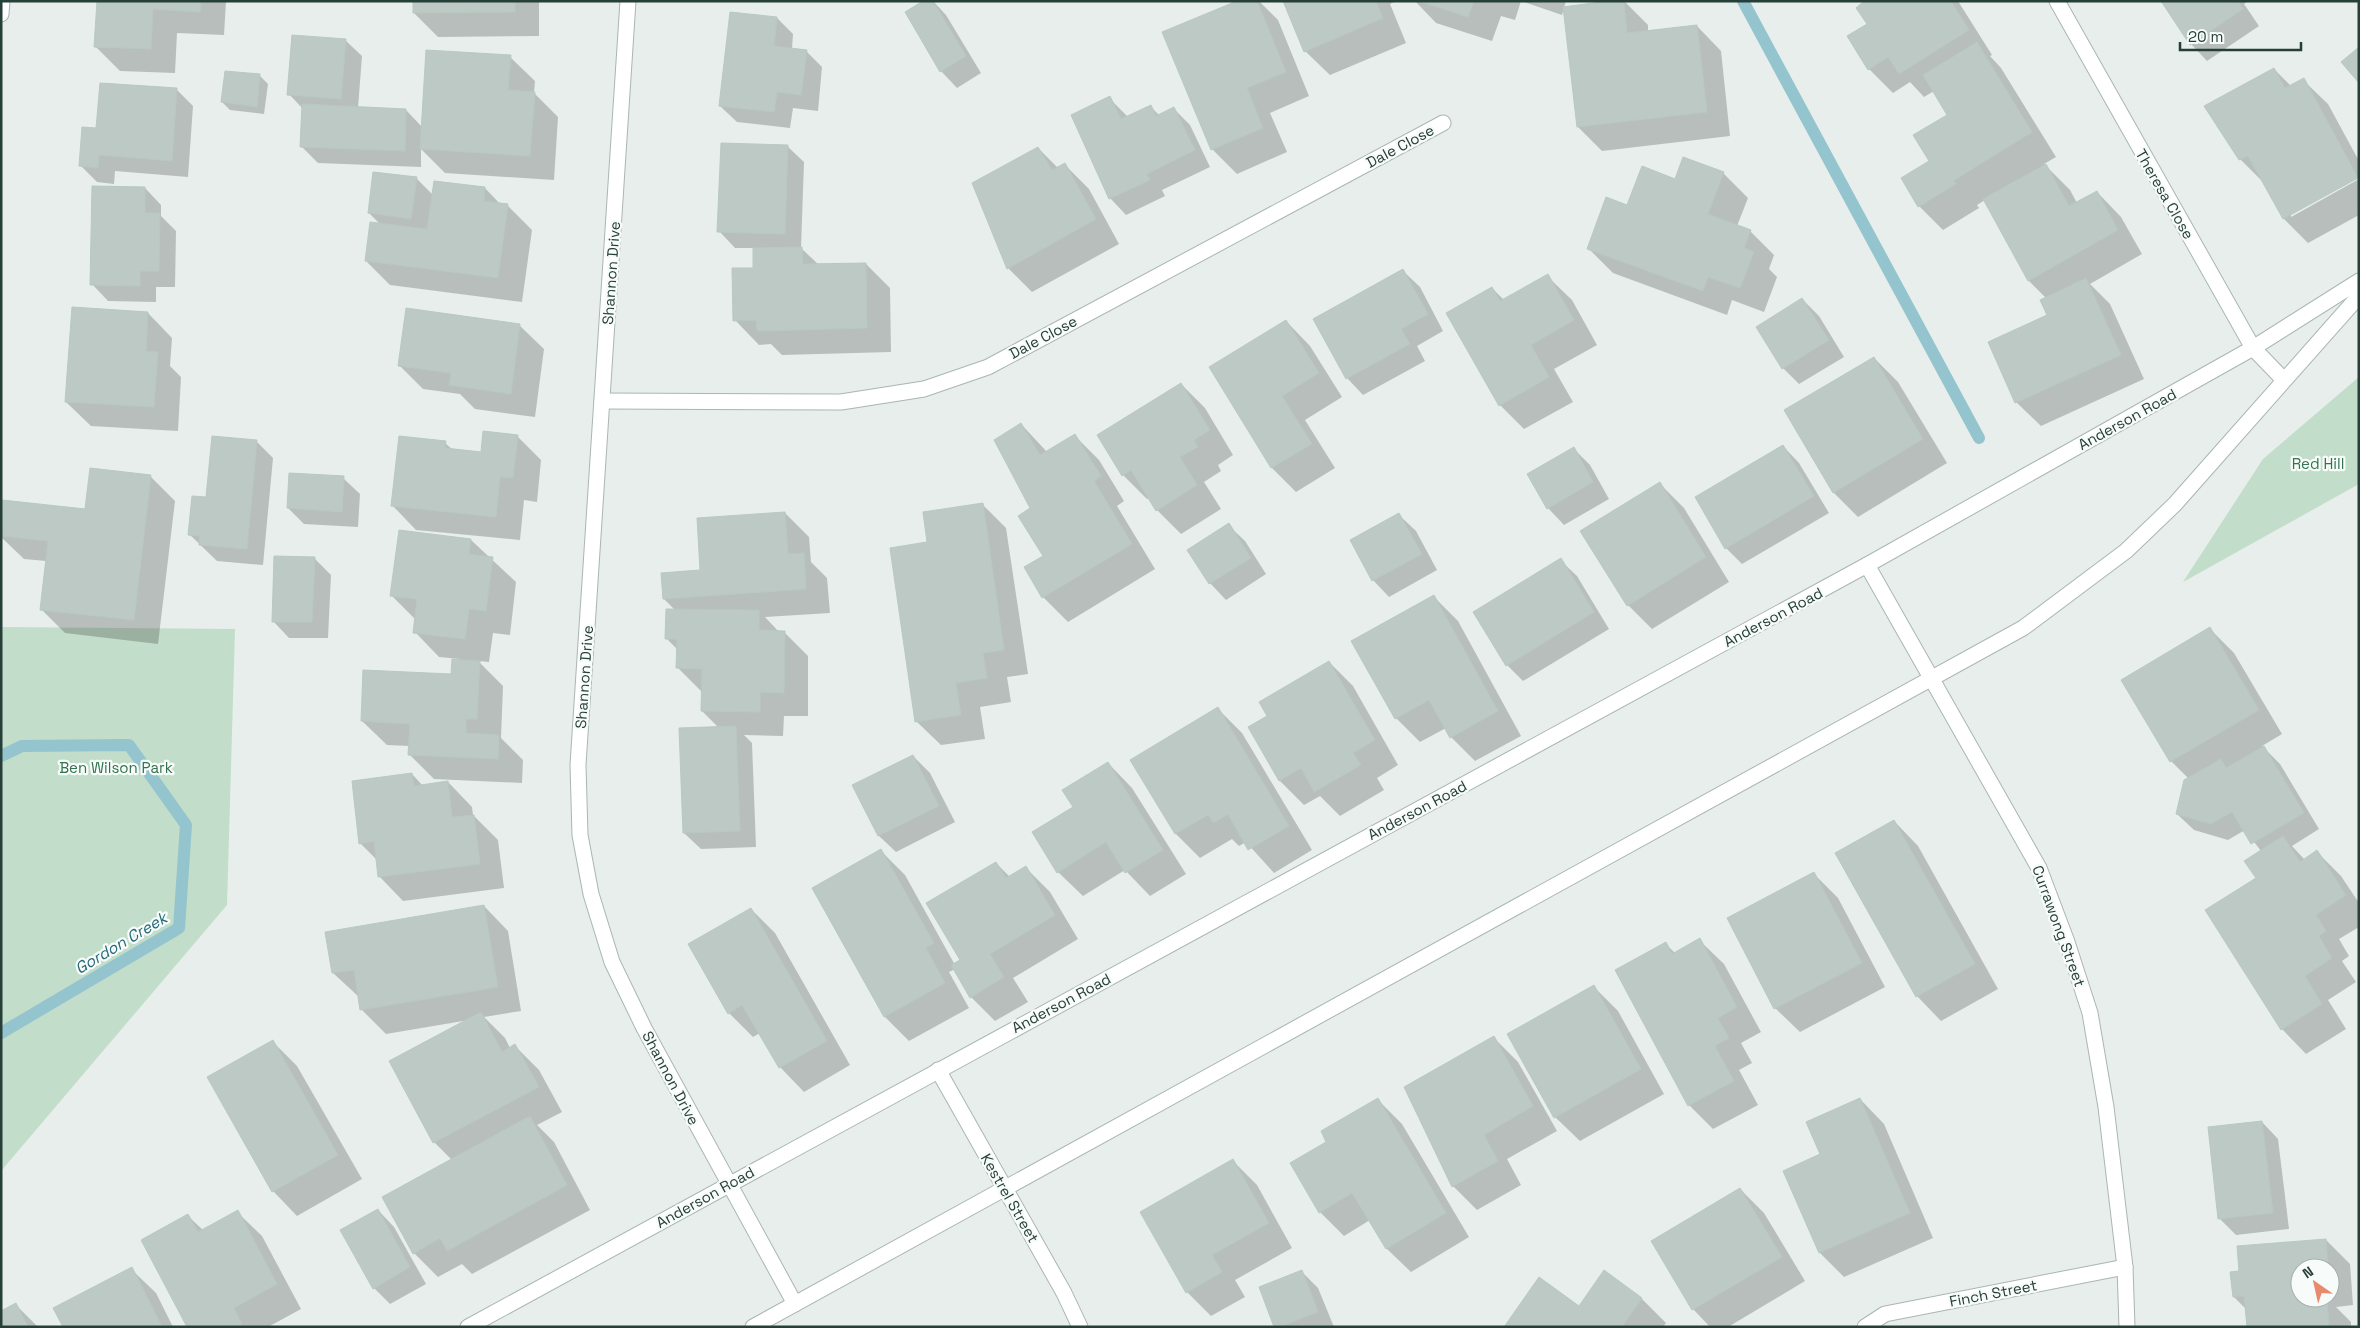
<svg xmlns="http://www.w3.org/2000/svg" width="2360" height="1328" viewBox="0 0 2360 1328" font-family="'Space Grotesk',sans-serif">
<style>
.green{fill:#c2ddc9}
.shadow{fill:#0003;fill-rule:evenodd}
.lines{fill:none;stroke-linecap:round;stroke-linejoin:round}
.stream{stroke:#94c4ce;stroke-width:12}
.building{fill:#bcc9c4;stroke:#b9c8c2}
.minor-casing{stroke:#aab6b2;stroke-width:17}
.minor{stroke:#fff;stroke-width:15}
.labels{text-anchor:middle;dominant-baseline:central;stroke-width:4.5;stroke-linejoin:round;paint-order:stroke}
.street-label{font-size:15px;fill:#273f39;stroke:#f7fbf9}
.park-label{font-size:15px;fill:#33734d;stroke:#f7fbf9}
.water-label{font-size:16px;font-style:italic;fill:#246978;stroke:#f7fbf9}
</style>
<rect width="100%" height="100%" fill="#e7eeeb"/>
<g class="green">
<path d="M2359,377V484L2183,582L2263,459Z"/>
<path d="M1,627L235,629L227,905L1,1171Z"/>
</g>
<g class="shadow">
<path d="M98,1H226L224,35L177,33L175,73L120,71L95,46Z"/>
<path d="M414,1H539V36L438,37L414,13Z"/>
<path d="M933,1L946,15L981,73L957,88L941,71Z"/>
<path d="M1240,1H1259L1278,20L1309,96L1270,113L1287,152L1237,174L1212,149Z"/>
<path d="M1284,1H1396L1390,4L1406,43L1330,75L1305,51Z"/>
<path d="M1415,1H1521L1515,20L1501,16L1492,41L1436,23Z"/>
<path d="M1521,1H1566L1564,8L1624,1L1648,25V32L1697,26L1721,51L1730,136L1602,151L1578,127L1564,8L1562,15Z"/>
<path d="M1866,1H1958L1992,55L1990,56L2001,68L2056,157L2044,164L2070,190L2077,203L2097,192L2121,217L2142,254L2090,284L2110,304L2144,379L2041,426L2016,402L2049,316L2046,298L2029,281L1985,200L1977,205L1979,208L1943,230L1919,206L1931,161L1949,115L1934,91L1924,97L1910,82L1893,93L1869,69Z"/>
<path d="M2162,1H2248L2244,4L2259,26L2207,61L2191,44Z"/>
<path d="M777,18L793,34L792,49L806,51L822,67L818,111L793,108L790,128L737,122L720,106Z"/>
<path d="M345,40L362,56L358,108L406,110L422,127L510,57L535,81L534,93L558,117L554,180L445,173L421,149V167L318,163L301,146L303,109L289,94Z"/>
<path d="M2274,69L2291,86L2303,80L2328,104L2359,161V176L2291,214V217L2359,179V215L2308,243L2284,219L2265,184L2240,159L2205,107Z"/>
<path d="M260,76L268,84L264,114L230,110L222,102Z"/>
<path d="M177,90L193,106L188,177L115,171L114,184L97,182L81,166L98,130Z"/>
<path d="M1109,98L1128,117L1150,106L1160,116L1174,109L1190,125L1210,167L1162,190L1165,196L1126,215L1110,198Z"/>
<path d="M787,146L804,162L801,248L819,265L866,264L890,288L891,352L782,355L771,344L759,345L735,320L755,269L754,248H735L719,231Z"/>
<path d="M1038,148L1058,168L1065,165L1089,189L1119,244L1032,292L1008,268Z"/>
<path d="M1723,173L1748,198L1737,226L1750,231L1774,255L1769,269L1777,277L1764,312L1732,300L1727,315L1613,273L1588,248L1628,207L1676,180Z"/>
<path d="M416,178L433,195L485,188L501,205H507L532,230L522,302L390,285L366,261L381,225L369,213Z"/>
<path d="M145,188L161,205V216L176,231L175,287H156V302L108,301L92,284Z"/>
<path d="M1403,271L1420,287L1443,331L1417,346L1425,361L1363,395L1347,378Z"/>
<path d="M1547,276L1572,300L1597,345L1554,369L1573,402L1524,429L1500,405L1492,288L1504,300Z"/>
<path d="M1802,299L1819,316L1844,357L1799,384L1783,368Z"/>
<path d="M148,313L172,338L170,366L181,377L178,431L91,426L66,402Z"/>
<path d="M1286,321L1310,346L1342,397L1305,420L1335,468L1296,492L1272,468Z"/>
<path d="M519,325L544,349L535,417L475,409L460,394L423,389L399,365Z"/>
<path d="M1874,358L1898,382L1947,463L1858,517L1834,493L1785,411Z"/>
<path d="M1181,384L1205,408L1233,455L1218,465L1221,471L1204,482L1221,509L1181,534L1157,510L1149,498L1147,499L1123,475Z"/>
<path d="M1021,424L1047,452L1075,436L1099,460L1124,501L1117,506L1155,569L1068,622L1043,597L1025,568L1044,556L1031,509Z"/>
<path d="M517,436L541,460L537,502L524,500L520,540L416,530L392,505L445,443L453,450L482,454Z"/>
<path d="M257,442L273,458L263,565L217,561L189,534L207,498Z"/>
<path d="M1783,446L1799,463L1829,513L1742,564L1726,548Z"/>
<path d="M1574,449L1590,465L1609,499L1564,525L1548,508Z"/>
<path d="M151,477L175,501L158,644L65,633L41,609L46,561L24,559L1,537L3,501L86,510Z"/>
<path d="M343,478L360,494L358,527L304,524L288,508Z"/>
<path d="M1660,484L1684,508L1729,582L1652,629L1628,605Z"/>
<path d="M982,504L1006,528L1028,674L1007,677L1011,702L980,707L985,739L941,745L916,721L928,543Z"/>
<path d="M785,513L809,537L811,562L827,578L830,613L765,617L779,632H784L808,656V716H784L783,736L744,735L752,743L756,847L701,849L684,833L719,728L702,711V692L678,668V650L666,638L675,610L664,599Z"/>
<path d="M1399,515L1416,531L1437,570L1389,597L1373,580Z"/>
<path d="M1228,525L1245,541L1266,574L1226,600L1210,583L1189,550Z"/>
<path d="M471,540L516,582L510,635L493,633L489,662L478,661L503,686L501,738L523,760L522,783L434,779L410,755V746L387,745L362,721L452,675L460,659L439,657L415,632L416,620L392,596Z"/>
<path d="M314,558L331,575L328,638H289L273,621Z"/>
<path d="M1560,560L1577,576L1609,629L1523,681L1507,665Z"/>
<path d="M1433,596L1458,621L1521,736L1475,761L1451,737L1446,728L1420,742L1396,718Z"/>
<path d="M2210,629L2234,653L2282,734L2262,746L2280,764L2319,829L2292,846L2305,860L2317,852L2341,876L2359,903V927L2339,939L2349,956L2342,961L2356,982L2328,1000L2346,1029L2306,1054L2282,1029L2207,911L2258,878L2261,851L2245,830L2228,840L2194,830L2177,814L2189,779L2171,761L2123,680Z"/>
<path d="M1329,662L1353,686L1398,765L1377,778L1384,790L1340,816L1320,796L1304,805L1280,781L1250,728L1269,717Z"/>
<path d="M1218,709L1242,733L1312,850L1274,873L1246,842L1239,846L1232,839L1200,858L1176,834L1132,760Z"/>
<path d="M913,756L930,773L955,822L896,852L879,836L854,786Z"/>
<path d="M1108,763L1132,788L1186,874L1150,896L1125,870L1083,896L1058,872L1074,807Z"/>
<path d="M412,774L423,786L448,782L472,807L473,815L498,840L504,888L403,901L379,876L377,860L360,843Z"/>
<path d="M1894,821L1918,846L1998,989L1941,1021L1917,996L1837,853Z"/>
<path d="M881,851L905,875L955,965L962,961L996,863L1010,877L1026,868L1050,892L1078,939L1013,978L1028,1002L995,1021L971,997L955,969L949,972L969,1008L909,1041L885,1017L813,889Z"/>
<path d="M1814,874L1838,898L1885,987L1800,1032L1775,1008Z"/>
<path d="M484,906L508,931L521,1011L484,1017L505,1038L510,1048L515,1046L539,1070L562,1112L537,1125L554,1142L590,1210L472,1274L462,1264L438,1277L414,1253L452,1160L434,1142L469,1020L386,1034L361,1009L359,997L333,973Z"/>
<path d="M751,909L775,933L850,1065L804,1092L780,1067L760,1033L753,1037L729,1013Z"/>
<path d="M1699,940L1724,964L1761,1032L1741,1043L1752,1063L1739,1070L1758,1105L1713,1129L1689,1105L1666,944L1675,953Z"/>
<path d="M1593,986L1618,1011L1664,1094L1580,1141L1555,1117Z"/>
<path d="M1494,1038L1518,1062L1557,1131L1507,1159L1521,1185L1477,1210L1453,1186Z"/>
<path d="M272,1041L297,1066L362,1179L297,1216L273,1191Z"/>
<path d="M1860,1099L1884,1124L1933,1238L1844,1277L1820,1253L1821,1155Z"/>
<path d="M1378,1100L1402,1124L1469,1237L1411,1272L1386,1248L1370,1220L1344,1236L1320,1212L1328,1142Z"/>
<path d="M2262,1122L2278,1139L2289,1229L2236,1235L2220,1219Z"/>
<path d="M1232,1160L1257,1185L1292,1248L1235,1280L1245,1297L1211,1316L1187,1292Z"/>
<path d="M1740,1189L1764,1213L1805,1281L1728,1327H1710L1693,1309Z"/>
<path d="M378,1210L394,1227L426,1284L390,1304L374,1288Z"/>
<path d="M237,1212L262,1236L301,1309L268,1327H188V1216L203,1230Z"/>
<path d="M2326,1240L2350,1264L2353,1305L2336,1307L2351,1322V1327H2248L2246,1309L2234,1297L2241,1272ZM2300,1268H2330V1298H2300Z"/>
<path d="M131,1269L156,1293L173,1327H65Z"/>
<path d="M1302,1272L1318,1288L1334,1327H1276Z"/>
<path d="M1605,1272L1642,1299L1666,1323L1663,1327H1505L1580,1308Z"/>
<path d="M16,1305L38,1327H1Z"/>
</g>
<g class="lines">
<g class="stream">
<path d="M1743,1L1979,438"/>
<path d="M1,756L22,746L129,745L186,825L179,928L1,1033"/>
</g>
</g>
<g class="building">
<path d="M97,1H201L200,12L153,9L151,49L94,47Z"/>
<path d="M413,1H515V12L413,13Z"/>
<path d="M923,1H933L966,56L940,72L905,12Z"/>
<path d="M1237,1H1257L1286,72L1247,88L1263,128L1211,150L1162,32Z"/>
<path d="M1283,1H1376L1383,18L1304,52Z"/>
<path d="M1418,1H1474L1468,17Z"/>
<path d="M1608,1H1624L1627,33L1697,25L1707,112L1577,127L1563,7Z"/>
<path d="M1864,1H1951L1969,30L1899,74L1888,57L1868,70L1847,36L1867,24L1856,8Z"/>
<path d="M2161,1H2238L2243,9L2190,45Z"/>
<path d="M730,12L777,17L774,46L807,50L801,95L777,92L774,112L719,106Z"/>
<path d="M292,35L346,39L341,99L287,95Z"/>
<path d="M1977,42L2032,132L1953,181L1956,184L1918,207L1901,178L1929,161L1913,135L1947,115L1923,75Z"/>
<path d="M2359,47V83L2341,62Z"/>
<path d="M426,50L511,55L508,90L535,92L530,156L420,149Z"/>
<path d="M2274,68L2285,88L2304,78L2358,178L2283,219L2248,156L2239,160L2204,106Z"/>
<path d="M225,71L260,74L257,107L221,102Z"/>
<path d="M100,83L177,88L172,161L99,155L98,168L79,166L82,127L96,128Z"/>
<path d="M1110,96L1121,119L1151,105L1156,116L1174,107L1195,150L1147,174L1150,180L1109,199L1071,115Z"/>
<path d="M302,104L406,109L405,151L300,147Z"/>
<path d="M721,143L788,145L785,234L717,232Z"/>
<path d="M1038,147L1052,170L1065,163L1096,219L1007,269L972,183Z"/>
<path d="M1683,157L1724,172L1708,214L1751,230L1744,248L1754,252L1740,288L1708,277L1703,291L1587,249L1606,197L1627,205L1642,166L1675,179Z"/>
<path d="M2046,164L2069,206L2097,191L2118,230L2028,281L1983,199Z"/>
<path d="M373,172L417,177L411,219L368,213Z"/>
<path d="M434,181L485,187L484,201L508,204L498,278L365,261L370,222L427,229Z"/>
<path d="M92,186L145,187V213H160L159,271H140V286L90,285Z"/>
<path d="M802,247L803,264L866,263L867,328L757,331L756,320L733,321L732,268H753V248Z"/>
<path d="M1403,269L1428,314L1401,329L1410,344L1346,379L1313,319Z"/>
<path d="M1548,274L1574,320L1531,345L1549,377L1499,406L1446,313L1492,287L1500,301Z"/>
<path d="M2086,278L2121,355L2015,403L1988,342L2047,315L2040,300Z"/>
<path d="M1802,298L1829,340L1782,369L1756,327Z"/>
<path d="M72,307L148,312L146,351L158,352L154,407L65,402Z"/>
<path d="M406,308L520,324L511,394L449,385L451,373L398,366Z"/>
<path d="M1286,320L1319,373L1282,396L1312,444L1271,468L1209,367Z"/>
<path d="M1874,357L1923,439L1833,493L1784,410Z"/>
<path d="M1181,383L1210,430L1194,440L1198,447L1180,457L1197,485L1156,511L1131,470L1122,476L1097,435Z"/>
<path d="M1021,423L1040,455L1075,434L1101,476L1094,481L1132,544L1042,598L1024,567L1043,556L1018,516L1030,508L994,440Z"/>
<path d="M483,431L518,435L513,478L500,477L496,517L391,506L399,436L446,441L445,448L481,452Z"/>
<path d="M212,436L257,440L247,549L199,545L200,536L188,535L192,496L206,497Z"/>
<path d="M1783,445L1814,496L1725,549L1695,497Z"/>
<path d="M1574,447L1593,482L1547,509L1527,474Z"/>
<path d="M90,468L151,475L134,620L40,610L48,541L1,536L2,500L85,509Z"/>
<path d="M289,473L344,476L342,512L287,508Z"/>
<path d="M1660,482L1706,557L1627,606L1580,531Z"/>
<path d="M983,503L1004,650L983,653L987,678L956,683L961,715L915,722L890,548L927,542L923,512Z"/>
<path d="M785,512L788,554L804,553L806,589L663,599L661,573L700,570L697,518Z"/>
<path d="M1399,513L1422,554L1372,581L1350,540Z"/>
<path d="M1229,523L1251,558L1209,584L1187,550Z"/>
<path d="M399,530L471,539L469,554L493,557L486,611L469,609L465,639L413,633L417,599L390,596Z"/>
<path d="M274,556L315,557L312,622H272Z"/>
<path d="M1561,558L1594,612L1506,666L1473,612Z"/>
<path d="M1434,595L1498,711L1450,738L1429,700L1395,719L1351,641Z"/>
<path d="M666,609L759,610V630L785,631L784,693L760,692V712L701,711L702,669L676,668L677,639H665Z"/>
<path d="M2210,627L2259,710L2170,762L2121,680Z"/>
<path d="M452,659L480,661L477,719H466V733L499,735L498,759L408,755L410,724L361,721L363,670L451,674Z"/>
<path d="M1329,661L1375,740L1353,753L1361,765L1314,792L1301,768L1279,781L1248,727L1267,716L1259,702Z"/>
<path d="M1218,707L1289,826L1248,850L1228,814L1214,823L1208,815L1175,834L1130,760Z"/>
<path d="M736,726L740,831L683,833L679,728Z"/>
<path d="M2264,746L2304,813L2251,844L2232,812L2211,824L2176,814L2184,780L2221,759L2226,768Z"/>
<path d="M913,755L939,806L878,836L852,785Z"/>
<path d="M1108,762L1163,850L1125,873L1106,842L1057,873L1032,832L1073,807L1062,790Z"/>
<path d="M412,773L414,786L448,781L452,817L474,815L480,864L378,877L374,841L359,844L352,781Z"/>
<path d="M1894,820L1975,964L1916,997L1835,853Z"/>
<path d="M2283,836L2300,862L2317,850L2346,895L2316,915L2326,931L2319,936L2332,958L2305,976L2322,1004L2281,1030L2205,910L2256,878L2244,861Z"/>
<path d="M881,849L934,943L926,948L945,983L884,1017L812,888Z"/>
<path d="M996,862L1006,878L1026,866L1055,915L990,954L1004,977L970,998L951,965L960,960L926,903Z"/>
<path d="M1814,872L1862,963L1774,1009L1727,918Z"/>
<path d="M484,905L498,987L360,1010L354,970L332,973L325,932Z"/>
<path d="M751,908L827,1041L779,1068L742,1005L728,1014L688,944Z"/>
<path d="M1700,938L1737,1007L1718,1018L1729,1038L1715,1046L1734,1081L1688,1106L1615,970L1666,942L1672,954Z"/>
<path d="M1594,985L1641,1069L1554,1118L1507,1034Z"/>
<path d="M481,1012L502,1052L515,1044L539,1087L433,1143L389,1061Z"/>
<path d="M1494,1036L1533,1106L1484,1135L1498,1161L1452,1187L1404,1087Z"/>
<path d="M273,1040L338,1155L272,1192L207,1077Z"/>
<path d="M1378,1098L1446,1213L1386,1249L1352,1193L1319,1213L1290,1163L1326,1142L1321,1131Z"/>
<path d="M1860,1098L1910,1213L1819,1253L1783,1171L1820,1154L1806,1122Z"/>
<path d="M530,1116L567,1185L447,1251L440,1238L413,1254L382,1197Z"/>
<path d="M2262,1121L2273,1213L2218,1219L2208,1127Z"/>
<path d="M1233,1159L1269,1223L1212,1255L1222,1272L1186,1293L1140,1212Z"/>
<path d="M1740,1188L1782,1257L1692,1310L1651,1241Z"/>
<path d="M378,1209L410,1267L373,1289L340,1230Z"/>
<path d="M238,1210L277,1284L234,1308L242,1324L238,1327H187L141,1240L188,1214L198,1232Z"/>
<path d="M2326,1239L2328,1268H2300V1298H2327L2329,1327H2247L2244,1296L2233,1297L2230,1272L2239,1271L2237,1246Z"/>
<path d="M132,1267L162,1327H63L53,1308Z"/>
<path d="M1302,1270L1318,1312L1280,1327H1274L1259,1287Z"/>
<path d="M1604,1270L1642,1298L1622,1327H1504L1539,1277L1579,1306Z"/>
<path d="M16,1303L28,1327H1V1311Z"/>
</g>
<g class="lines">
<g class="minor-casing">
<g id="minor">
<path d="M628,1L578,765L580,835L591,894L612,962L644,1028L795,1304"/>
<path d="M2057,1L2253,348L2283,379"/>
<path d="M1,14L2,1"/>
<path d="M602,401L841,402L924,389L988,367L1443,123"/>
<path d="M1867,565L2039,868L2067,942L2090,1013L2106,1107L2125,1267L2127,1327"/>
<path d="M938,1070L1064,1293L1080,1327"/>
<path d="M468,1327L1867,565L2253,348L2359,281"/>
<path d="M753,1327L2023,628L2126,551L2175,504L2359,296"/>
<path d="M1865,1327L1885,1314L2125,1267"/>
</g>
</g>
<use href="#minor" class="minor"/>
</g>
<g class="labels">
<g class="street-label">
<text transform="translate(1400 146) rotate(-28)">Dale Close</text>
<text transform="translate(2165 194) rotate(60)">Theresa Close</text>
<text transform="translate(611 273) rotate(-86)">Shannon Drive</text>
<text transform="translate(1043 337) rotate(-28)">Dale Close</text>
<text transform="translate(2127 419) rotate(-29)">Anderson Road</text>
<text transform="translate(1773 617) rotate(-28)">Anderson Road</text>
<text transform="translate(584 677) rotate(-86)">Shannon Drive</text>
<text transform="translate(1417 810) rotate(-28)">Anderson Road</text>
<text transform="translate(2059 926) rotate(70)">Currawong Street</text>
<text transform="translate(1061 1003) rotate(-28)">Anderson Road</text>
<text transform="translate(671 1078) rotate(62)">Shannon Drive</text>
<text transform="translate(705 1197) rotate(-29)">Anderson Road</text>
<text transform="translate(1010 1198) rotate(60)">Kestrel Street</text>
<text transform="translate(1993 1293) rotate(-11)">Finch Street</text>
</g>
<g class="park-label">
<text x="2318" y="463">Red Hill</text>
<text x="116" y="767">Ben Wilson Park</text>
</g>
<g class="water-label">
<text transform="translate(121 943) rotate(-31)">Gordon Creek</text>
</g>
</g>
<rect width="2360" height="1328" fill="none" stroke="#273f39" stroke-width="5"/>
<g transform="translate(2315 1283) rotate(326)"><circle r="24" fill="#f7fbf9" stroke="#a4b0ac"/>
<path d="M0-4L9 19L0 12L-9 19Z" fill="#e78b6c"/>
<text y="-8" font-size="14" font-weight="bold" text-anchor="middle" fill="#273f39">N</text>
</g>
<path d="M2180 42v8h121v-8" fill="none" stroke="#273f39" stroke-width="2.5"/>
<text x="2188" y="42" font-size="15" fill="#273f39" stroke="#f7fbf9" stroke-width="4" paint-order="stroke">20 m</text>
</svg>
